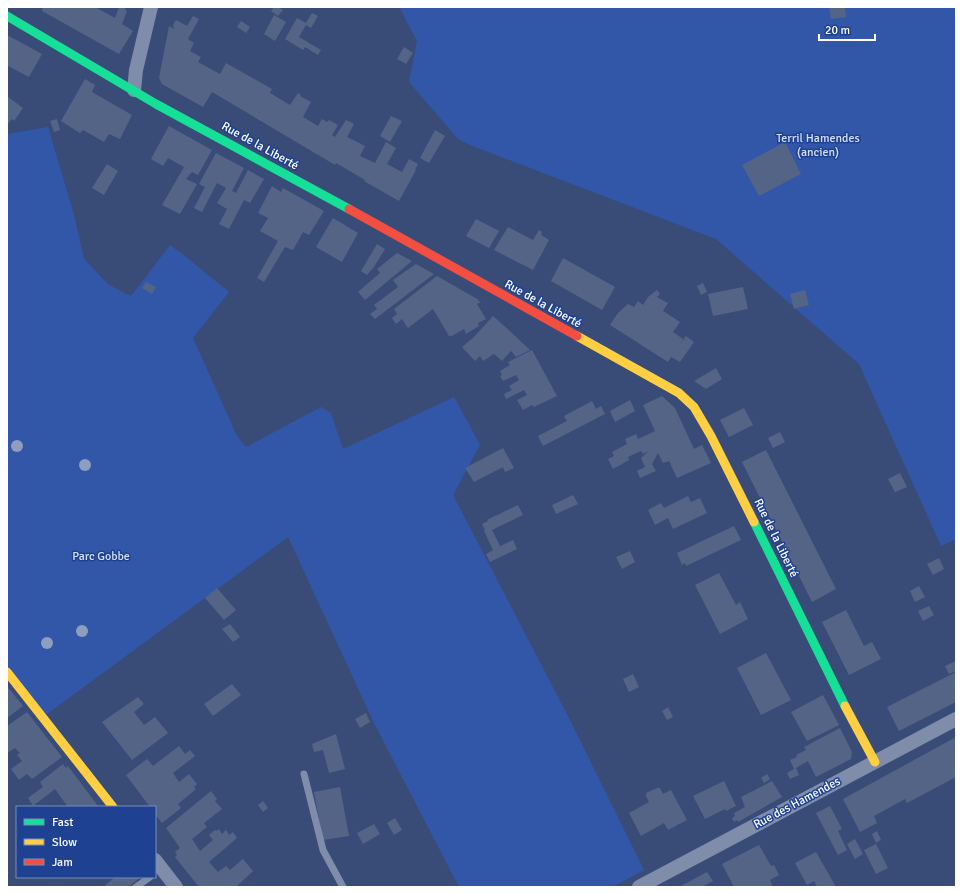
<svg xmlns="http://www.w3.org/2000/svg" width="963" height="894" viewBox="0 0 963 894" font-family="Signika,sans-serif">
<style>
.green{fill:#3257a8}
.building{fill:#546487}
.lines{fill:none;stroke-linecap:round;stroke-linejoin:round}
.lane{stroke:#808daa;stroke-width:7}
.street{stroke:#808daa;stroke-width:14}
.fast{stroke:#16e098;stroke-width:9}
.slow{stroke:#ffcf43;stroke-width:9}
.jam{stroke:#f24e42;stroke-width:9}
.tree{fill:#8f9ebf}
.labels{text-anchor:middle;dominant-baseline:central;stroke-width:3;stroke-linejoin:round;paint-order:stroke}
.park-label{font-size:12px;fill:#d5e1fa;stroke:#1e4192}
.street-label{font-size:12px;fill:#fff;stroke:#1e4192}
</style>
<rect width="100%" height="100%" fill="#394c77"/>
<g class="green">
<path d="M399,7H956V539L941,546L859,364L716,239L475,147L458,139L409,82L417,41Z"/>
<path d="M48,127L74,215L84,259L109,285L131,296L170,245L185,256L229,292L193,338L237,436L246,447L321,407L331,413L343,449L454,397L480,445L453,495L570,720L644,870L612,887H459L375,725L288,537L43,717L7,672V134Z"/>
</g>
<g class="building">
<path d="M43,7H95L115,18L119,7H126L125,10L127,11L122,24L133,31L119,54L42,11Z"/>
<path d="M274,7H278L283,10L278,16L271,11Z"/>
<path d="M829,7H845L846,17L831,19Z"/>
<path d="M312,13L318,16L311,28L306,25L299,37L321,50L318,55L305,47L303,50L285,39L297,18L306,23Z"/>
<path d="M274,15L286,22L275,41L264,34Z"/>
<path d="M193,16L199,19L188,39L194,43L190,51L201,57L198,62L220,74L226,63L272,89L270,93L290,105L298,93L301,95L300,96L311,102L303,117L318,126L322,119L327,122L329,120L338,125L332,135L335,137L346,120L354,124L347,137L365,146L360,156L375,163L386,142L396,148L387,164L402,172L409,159L418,164L415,170H416L399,201L364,181L365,180L336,163L335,165L212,92L203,107L162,84L159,78L169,26L174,29L173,25L176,20L187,26Z"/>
<path d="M241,21L250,27L246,33L237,27Z"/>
<path d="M7,35L42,54L29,77L8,66L7,69Z"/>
<path d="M404,47L413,53L406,64L397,59Z"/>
<path d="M85,79L95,85L92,92L132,115L120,139L109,134L104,142L83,130L80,133L61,121Z"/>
<path d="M7,96L23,108L14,121L12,119L7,125Z"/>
<path d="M391,116L402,121L390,142L380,136Z"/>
<path d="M57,119L60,130L54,132L50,121Z"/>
<path d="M169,126L212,150L198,175L192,172L186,179L197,184L180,214L162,205L184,167L168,158L163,166L151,159Z"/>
<path d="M435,130L445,136L429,163L420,158Z"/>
<path d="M785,142L801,174L759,196L742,165Z"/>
<path d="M216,153L244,168L232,191L236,193L248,170L264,179L250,203L244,200L229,229L219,224L227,209L217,203L226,188L217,183L202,212L194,208L205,187L199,184Z"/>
<path d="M107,164L118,171L104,195L92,188Z"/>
<path d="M272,186L281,192L283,188L324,211L309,235L303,232L293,250L285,247L264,282L257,278L278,241L260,231L268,218L258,213Z"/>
<path d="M333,218L358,233L342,262L316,247Z"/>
<path d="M476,219L499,231L489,248L466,236Z"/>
<path d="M508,227L533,240L539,230L542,232L541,235L549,240L533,270L494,250Z"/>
<path d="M377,244L385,249L374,267L367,275L361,271Z"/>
<path d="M397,253L412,261L365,300L358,292L380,273L377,269Z"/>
<path d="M563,258L615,287L602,310L551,281Z"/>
<path d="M416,264L434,274L375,319L370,314L377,309L374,305L398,287L393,280Z"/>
<path d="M437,276L479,300L478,301L481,302L477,304L486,319L478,323L479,326L466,334L464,329L452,336H449L433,309L408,328L402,319L396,324L392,318L397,314L394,309Z"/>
<path d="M146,282L156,287L152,294L142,288Z"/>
<path d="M703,283L707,292L701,295L697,286Z"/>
<path d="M743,287L748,309L713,316L708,294Z"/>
<path d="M657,290L660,294L657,297L668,303L663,311L680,322L673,332L683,339L680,344L686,336L694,342L680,362L671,357L668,362L610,325L618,313L628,304L634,307L638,301L643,305L648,297Z"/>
<path d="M805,290L809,305L794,309L790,294Z"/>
<path d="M493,316L512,333L530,350L516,357L511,351L502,361L494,354L483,361L480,356L475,361L462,347L474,337Z"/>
<path d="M532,350L557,396L534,407L532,405L523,410L517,400L527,395L524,390L506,399L504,394L512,390L509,386L519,380L516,375L503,381L500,376L502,375L500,371L510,365L508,362Z"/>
<path d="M716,368L722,379L706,389L694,381Z"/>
<path d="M662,396L675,408L694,449L702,445L711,463L677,478L669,461L663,463L658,453L652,464L656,471L640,478L637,471L645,467L641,458L649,451L643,454L641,451L628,457L629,460L613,469L608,459L614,456L612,452L627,444L625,439L636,434L638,439L655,431L643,405Z"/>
<path d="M630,400L635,411L615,422L610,411Z"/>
<path d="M592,401L596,409L601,406L605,414L543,446L538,436L567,421L564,416Z"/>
<path d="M744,408L753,425L729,437L720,420Z"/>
<path d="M780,432L785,442L773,448L768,438Z"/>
<path d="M503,448L514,468L505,472L503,467L474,482L465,468Z"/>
<path d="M766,450L836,589L812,602L742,462Z"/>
<path d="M900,473L907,487L895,492L888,479Z"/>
<path d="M573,495L578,504L556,514L552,505Z"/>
<path d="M688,496L691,502L700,498L707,513L673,529L668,518L655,525L648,510L661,503L664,508Z"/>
<path d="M518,505L523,515L492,530L500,546L513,540L517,549L490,562L486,554L493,550L484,531L485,530L482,524L488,521L487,520Z"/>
<path d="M734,526L741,540L686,566L685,563L682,565L677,553Z"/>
<path d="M630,551L635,562L622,569L616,557Z"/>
<path d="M939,558L944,569L933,575L927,564Z"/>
<path d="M719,573L736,605L740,602L748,619L720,634L695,585Z"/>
<path d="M919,586L925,597L915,602L910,591Z"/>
<path d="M217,588L236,610L224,620L205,598Z"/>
<path d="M929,606L934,615L923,621L918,611Z"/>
<path d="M846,610L864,646L872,642L881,659L849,675L822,622Z"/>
<path d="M230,624L240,637L233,642L222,629Z"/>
<path d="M766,653L791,700L761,715L737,668Z"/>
<path d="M956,661V671L949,674L945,666Z"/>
<path d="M956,672V702L899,731L887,707Z"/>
<path d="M633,674L639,687L629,692L623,679Z"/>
<path d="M232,684L241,695L213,716L204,704Z"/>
<path d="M7,686L23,706L7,718Z"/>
<path d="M823,695L839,725L807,741L791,712Z"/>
<path d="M138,697L144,704L134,712L144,725L155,717L168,733L132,760L102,722Z"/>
<path d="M668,707L673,717L667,720L662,711Z"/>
<path d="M27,712L62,757L32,779L27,774L19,780L11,769L22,761L17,755L20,753L15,748L7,753V726Z"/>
<path d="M366,713L370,722L360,728L355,719Z"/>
<path d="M840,728L852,752L851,759L816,777L808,761L796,768L799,775L790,779L787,773L794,769L790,760L797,757L796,755L806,750L804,747Z"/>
<path d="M336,734L345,769L329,773L323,750L314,752L312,744Z"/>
<path d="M956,737V777L907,803L905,799L874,816L877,823L860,832L843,799Z"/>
<path d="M179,746L185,754L190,750L195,756L173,773L179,782L189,774L197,784L194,787L196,789L178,804L181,808L162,823L155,814V807H150L126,775L147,759L153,766Z"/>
<path d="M63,764L66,768L68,766L98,806L68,807L55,789L33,806L28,798L43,787L40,782Z"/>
<path d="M767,774L770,779L764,783L761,778Z"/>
<path d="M724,781L736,806L726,811L725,809L705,819L693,796Z"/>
<path d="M772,781L782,797L738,822L737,820L734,822L732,818L735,816L734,813L745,807L741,797Z"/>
<path d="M340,787L349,836L323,840L314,792Z"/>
<path d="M657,788H660L663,794L671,790L687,820L668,830L664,823L641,836L629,813L649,802L646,796V793Z"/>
<path d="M211,791L217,799L215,801L222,809L204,823L207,827L192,839L200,851L213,840L209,835L215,830L216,831L219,829L222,834L226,830L229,835L233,832L237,838L209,862L218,872L226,866L230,870L243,859L253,871L236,887H199L175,857L177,855L175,852L180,848L166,828Z"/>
<path d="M263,801L268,808L263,812L258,805Z"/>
<path d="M830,806L842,829L838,831L847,850L838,855L816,813Z"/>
<path d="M395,818L402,830L394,835L387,823Z"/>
<path d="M374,824L380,834L363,844L357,833Z"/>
<path d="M877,831L881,840L876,843L872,834Z"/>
<path d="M855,839L863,854L855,859L847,844Z"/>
<path d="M876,844L888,868L876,874L864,850Z"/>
<path d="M759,845L771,866L774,865L779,875L770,880L773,887H734L722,864Z"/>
<path d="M816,852L836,887H817L814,881L807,885L795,863Z"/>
<path d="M707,872L713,881L702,887H679Z"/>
<path d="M114,877H141L128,887H103L114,878Z"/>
</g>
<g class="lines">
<g class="lane">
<path d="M304,774L323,850L343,887"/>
<path d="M136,887L150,877"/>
</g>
<g class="street">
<path d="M134,90L136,70L151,7"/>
<path d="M155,860L176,887"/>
<path d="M639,887L956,719"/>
</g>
<g class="fast">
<path d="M7,16L156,104L349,209"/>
<path d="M754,522L845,706"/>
</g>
<g class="slow">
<path d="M577,336L679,393L694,407L711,436L754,522"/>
<path d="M7,672L113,807"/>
<path d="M845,706L875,762"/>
</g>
<path class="jam" d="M349,209L577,336"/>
</g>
<g class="tree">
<circle cx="17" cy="446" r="6"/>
<circle cx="85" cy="465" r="6"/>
<circle cx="82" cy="631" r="6"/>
<circle cx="47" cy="643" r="6"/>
</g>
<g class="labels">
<g class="park-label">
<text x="818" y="138">Terril Hamendes<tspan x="818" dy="14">(ancien)</tspan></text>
<text x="101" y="556">Parc Gobbe</text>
</g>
<g class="street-label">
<text transform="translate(260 146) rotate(29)">Rue de la Liberté</text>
<text transform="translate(543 304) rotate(29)">Rue de la Liberté</text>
<text transform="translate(776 538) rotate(64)">Rue de la Liberté</text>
<text transform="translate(797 803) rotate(-28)">Rue des Hamendes</text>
</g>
</g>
<rect width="963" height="894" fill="none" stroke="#ffffff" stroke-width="16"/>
<rect x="16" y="806" width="140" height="72" fill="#1e4192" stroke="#788dbe"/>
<rect x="24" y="819" width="20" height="6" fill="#16e098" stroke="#788dbe"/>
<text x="52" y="826" font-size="12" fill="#ffffff">Fast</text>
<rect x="24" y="839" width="20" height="6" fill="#ffcf43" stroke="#788dbe"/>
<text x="52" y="846" font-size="12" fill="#ffffff">Slow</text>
<rect x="24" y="859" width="20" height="6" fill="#f24e42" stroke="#788dbe"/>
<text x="52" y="866" font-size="12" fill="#ffffff">Jam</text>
<path d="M819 34v6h56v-6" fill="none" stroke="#ffffff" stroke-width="2"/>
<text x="825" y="34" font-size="12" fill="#ffffff" stroke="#1e4192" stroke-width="3" paint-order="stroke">20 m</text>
</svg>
